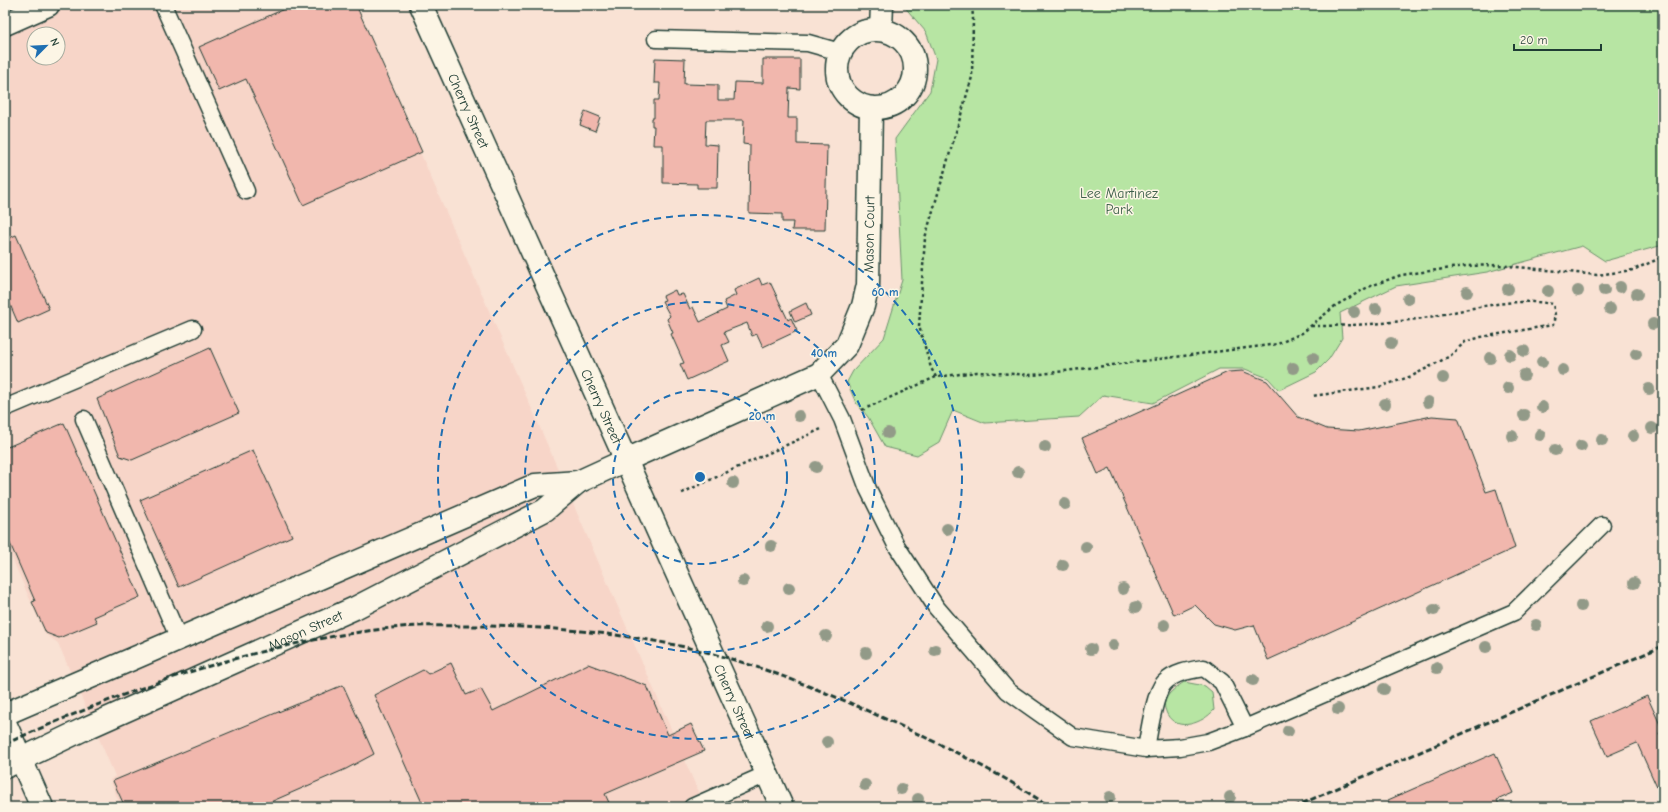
<svg xmlns="http://www.w3.org/2000/svg" width="1668" height="812" viewBox="0 0 1668 812" font-family="'Comic Neue',sans-serif">
<style>
.built{fill:#f7d5c8;fill-rule:evenodd}
.green{fill:#b7e5a3;stroke:#6b916c}
.building{fill:#f1b7ad;stroke:#1f3d34}
.lines{fill:none;stroke-linecap:round;stroke-linejoin:round}
.lane-casing{stroke:#1f3d34;stroke-width:19}
.street-casing{stroke:#1f3d34;stroke-width:25}
.secondary-casing{stroke:#1f3d34;stroke-width:25}
.path{stroke:#1f3d34;stroke-width:2.5;stroke-dasharray:3 3;stroke-linecap:butt}
.lane{stroke:#fcf5e5;stroke-width:16}
.street{stroke:#fcf5e5;stroke-width:22}
.secondary{stroke:#fcf5e5;stroke-width:22}
.rail{stroke:#1f3d34;stroke-width:3;stroke-dasharray:6 3;stroke-linecap:butt}
.tree{fill:#929a88}
.ring{fill:none;stroke:#1f6fb2;stroke-width:2;stroke-dasharray:7 5}
.labels{text-anchor:middle;dominant-baseline:central;stroke-width:3;stroke-linejoin:round;paint-order:stroke}
.street-label{font-size:14px;fill:#1f3d34;stroke:#fcf5e5}
.park-label{font-size:14px;fill:#3d5f4a;stroke:#fcf5e5}
.centre{fill:#1f6fb2;stroke:#fcf5e5;stroke-width:2}
.ring-label{font-size:12px;text-anchor:middle;font-weight:bold;fill:#1f6fb2;stroke:#fcf5e5;stroke-width:3;stroke-linejoin:round;paint-order:stroke}
</style>
<rect width="100%" height="100%" fill="#f9e2d4"/>
<filter id="ink" filterUnits="userSpaceOnUse"><feTurbulence type="fractalNoise" baseFrequency=".025" numOctaves="2"/><feDisplacementMap in="SourceGraphic" scale="8" xChannelSelector="R" yChannelSelector="G"/><feConvolveMatrix kernelMatrix="1 2 1 2 8 2 1 2 1" color-interpolation-filters="sRGB"/></filter>
<g filter="url(#ink)">
<path class="built" d="M5,5H356L705,807H121L110,780L115,776L58,643L45,634L5,542ZM34,34H58V58H34Z"/>
<g class="green">
<path d="M903,5H1663V245L1605,261L1582,246L1487,272L1396,286L1340,313L1342,338L1329,359L1316,372L1279,390L1268,378L1245,369H1219L1153,403L1103,395L1079,417L985,423L953,410L939,442L917,455L885,447L868,417L856,403L847,382L853,371L884,338L902,280L895,139L930,91L936,59L926,32Z"/>
<path d="M1184,682L1205,686L1212,692L1214,710C1203,723 1177,733 1167,714C1165,709 1163,704 1166,699C1169,692 1177,687 1184,682Z"/>
</g>
<g class="building">
<path d="M293,5H356L422,152L303,205L246,79L219,91L199,47Z"/>
<path d="M655,58L685,59L684,84L718,85V100H734L735,82L763,83V59H800V89L789,88L788,118H797V144L827,145L825,230H792L793,222H782V214L749,213L750,145L743,144L744,120H706L705,144L718,145L717,188H697V184L663,183V145H653L654,126H652V118H654V100H659L660,83H654Z"/>
<path d="M585,111L600,117L595,131L580,125Z"/>
<path d="M16,235L49,309L18,323L5,293V240Z"/>
<path d="M759,278L762,285L770,282L788,320L791,318L797,331L763,347L757,334L752,336L747,323L724,332L729,342L722,345L729,361L687,380L680,364L684,363L671,334L673,333L667,319L670,316L662,301L665,300L663,296L675,290L677,295L683,294L690,309L693,307L700,322L727,309L724,301L736,295L734,290Z"/>
<path d="M806,303L811,315L795,322L790,311Z"/>
<path d="M210,348L239,413L132,460L120,456L97,399Z"/>
<path d="M1242,371L1267,381L1298,417L1327,429L1359,431L1432,416L1458,418L1486,492L1496,489L1515,548L1268,660L1254,625L1235,630L1214,624L1195,605L1174,615L1110,468L1098,474L1082,438L1228,372Z"/>
<path d="M64,423L140,597L94,617L97,622L59,638L46,633L32,602L35,601L5,532V448Z"/>
<path d="M253,450L292,536L179,587L140,500Z"/>
<path d="M451,663L466,695L481,689L493,711L588,664L647,686L668,735L691,724L704,751L605,794L611,807H424L374,695L423,670L428,674Z"/>
<path d="M343,685L374,754L346,769L259,807H241L237,801L224,807H125L113,781Z"/>
<path d="M1647,696L1663,731L1659,733L1663,741V793L1660,794L1637,743L1607,756L1591,721Z"/>
<path d="M1495,753L1513,793L1497,800L1500,807H1391L1388,800Z"/>
</g>
<g class="lines">
<g class="lane-casing">
<g id="lane">
<path d="M163,5L246,191"/>
<path d="M656,39L808,43L840,52"/>
<path d="M819,374L842,419L868,489L896,545L936,607L1008,691L1073,737L1146,749L1180,747L1208,742L1245,728L1514,612L1602,525"/>
<path d="M5,408L193,329"/>
<path d="M84,419L179,639"/>
<path d="M1146,749C1149,733 1154,694 1164,683C1175,672 1191,670 1204,668L1222,682L1245,728"/>
<path d="M692,807L767,774"/>
</g>
</g>
<g class="street-casing">
<g id="street">
<path d="M5,24L48,5"/>
<path d="M881,29L882,5"/>
<circle cx="876" cy="69" r="39"/>
<path id="s1" d="M626,460L819,374L847,345L863,306L868,285L871,108"/>
<path d="M5,723L42,807"/>
</g>
</g>
<g class="secondary-casing">
<g id="secondary">
<path id="s2" d="M421,5L782,807"/>
<path d="M5,714L535,485L578,482"/>
<path id="s3" d="M5,767L82,730L355,608L545,510L578,482L626,460"/>
</g>
</g>
<g class="path">
<path d="M1311,326C1347,326 1381,324 1417,319C1462,312 1508,296 1553,304L1555,315L1553,325L1481,337L1465,342L1450,356L1412,376L1379,387L1312,396"/>
<path d="M936,377L931,368L919,326L925,238L972,77L973,18L972,5"/>
<path d="M862,410L936,377L977,372L1033,375L1278,344L1302,333L1335,306L1368,287L1401,275L1466,266L1498,265L1597,275L1633,270L1663,257"/>
<path d="M682,493L821,429"/>
</g>
<use href="#lane" class="lane"/>
<use href="#street" class="street"/>
<use href="#secondary" class="secondary"/>
<g class="rail">
<path d="M5,744C131,687 262,641 401,627C425,625 449,626 473,626C553,626 637,634 714,654C761,667 805,684 850,703C897,724 944,745 989,770C1011,781 1031,795 1051,807"/>
<path d="M1294,807L1663,646"/>
</g>
</g>
<g class="tree">
<circle cx="1620" cy="287" r="6"/>
<circle cx="1508" cy="289" r="6"/>
<circle cx="1604" cy="290" r="6"/>
<circle cx="1548" cy="291" r="6"/>
<circle cx="1578" cy="291" r="6"/>
<circle cx="1467" cy="292" r="6"/>
<circle cx="1637" cy="294" r="6"/>
<circle cx="1408" cy="299" r="6"/>
<circle cx="1376" cy="309" r="6"/>
<circle cx="1610" cy="309" r="6"/>
<circle cx="1354" cy="312" r="6"/>
<circle cx="1653" cy="324" r="6"/>
<circle cx="1391" cy="343" r="6"/>
<circle cx="1524" cy="351" r="6"/>
<circle cx="1636" cy="354" r="6"/>
<circle cx="1510" cy="355" r="6"/>
<circle cx="1313" cy="358" r="6"/>
<circle cx="1490" cy="358" r="6"/>
<circle cx="1542" cy="362" r="6"/>
<circle cx="1293" cy="368" r="6"/>
<circle cx="1563" cy="370" r="6"/>
<circle cx="1524" cy="375" r="6"/>
<circle cx="1443" cy="378" r="6"/>
<circle cx="1508" cy="388" r="6"/>
<circle cx="1649" cy="389" r="6"/>
<circle cx="1428" cy="402" r="6"/>
<circle cx="1385" cy="404" r="6"/>
<circle cx="1542" cy="407" r="6"/>
<circle cx="1524" cy="415" r="6"/>
<circle cx="799" cy="416" r="6"/>
<circle cx="1652" cy="428" r="6"/>
<circle cx="888" cy="433" r="6"/>
<circle cx="1540" cy="435" r="6"/>
<circle cx="1512" cy="436" r="6"/>
<circle cx="1633" cy="436" r="6"/>
<circle cx="1602" cy="440" r="6"/>
<circle cx="1581" cy="446" r="6"/>
<circle cx="1045" cy="447" r="6"/>
<circle cx="1555" cy="450" r="6"/>
<circle cx="816" cy="467" r="6"/>
<circle cx="1018" cy="472" r="6"/>
<circle cx="733" cy="483" r="6"/>
<circle cx="1065" cy="504" r="6"/>
<circle cx="947" cy="529" r="6"/>
<circle cx="771" cy="546" r="6"/>
<circle cx="1086" cy="547" r="6"/>
<circle cx="1063" cy="565" r="6"/>
<circle cx="743" cy="581" r="6"/>
<circle cx="1634" cy="583" r="6"/>
<circle cx="789" cy="588" r="6"/>
<circle cx="1123" cy="589" r="6"/>
<circle cx="1581" cy="606" r="6"/>
<circle cx="1136" cy="607" r="6"/>
<circle cx="1434" cy="610" r="6"/>
<circle cx="1164" cy="625" r="6"/>
<circle cx="1536" cy="625" r="6"/>
<circle cx="767" cy="626" r="6"/>
<circle cx="826" cy="636" r="6"/>
<circle cx="1113" cy="645" r="6"/>
<circle cx="1486" cy="647" r="6"/>
<circle cx="1091" cy="649" r="6"/>
<circle cx="935" cy="650" r="6"/>
<circle cx="866" cy="653" r="6"/>
<circle cx="1437" cy="668" r="6"/>
<circle cx="1253" cy="680" r="6"/>
<circle cx="1384" cy="689" r="6"/>
<circle cx="1338" cy="709" r="6"/>
<circle cx="1288" cy="731" r="6"/>
<circle cx="827" cy="742" r="6"/>
<circle cx="865" cy="785" r="6"/>
<circle cx="901" cy="789" r="6"/>
<circle cx="1110" cy="797" r="6"/>
<circle cx="1230" cy="797" r="6"/>
<circle cx="918" cy="799" r="6"/>
</g>
</g>
<g class="ring">
<circle cx="700" cy="477" r="87"/>
<circle cx="700" cy="477" r="175"/>
<circle cx="700" cy="477" r="262"/>
</g>
<g class="labels">
<g class="street-label">
<text stroke="none"><textPath href="#s2" startOffset="116">Cherry Street</textPath></text>
<text stroke="none"><textPath href="#s1" startOffset="366">Mason Court</textPath></text>
<text stroke="none"><textPath href="#s2" startOffset="440">Cherry Street</textPath></text>
<text stroke="none"><textPath href="#s3" startOffset="330">Mason Street</textPath></text>
<text stroke="none"><textPath href="#s2" startOffset="764">Cherry Street</textPath></text>
</g>
<g class="park-label">
<text x="1119" y="193">Lee Martinez<tspan x="1119" dy="16">Park</tspan></text>
</g>
</g>
<circle cx="700" cy="477" r="6" class="centre"/>
<g class="ring-label">
<text x="885" y="296">60 m</text>
<text x="824" y="357">40 m</text>
<text x="762" y="420">20 m</text>
</g>
<rect width="1668" height="812" fill="none" stroke="#fcf5e5" stroke-width="20"/>
<rect x="10" y="10" width="1648" height="792" fill="none" stroke="#1f3d34" stroke-width="1.5" filter="url(#ink)"/>
<g transform="translate(46 46) rotate(66)"><circle r="19" fill="#fcf5e5" stroke="#a4ab9e"/>
<path d="M0-3L7 15L0 10L-7 15Z" fill="#1f6fb2"/>
<text y="-6" font-size="11" font-weight="bold" text-anchor="middle" fill="#1f3d34">N</text>
</g>
<path d="M1514 44v6h87v-6" fill="none" stroke="#1f3d34" stroke-width="2"/>
<text x="1520" y="44" font-size="12" fill="#1f3d34" stroke="#fcf5e5" stroke-width="3" paint-order="stroke">20 m</text>
</svg>
